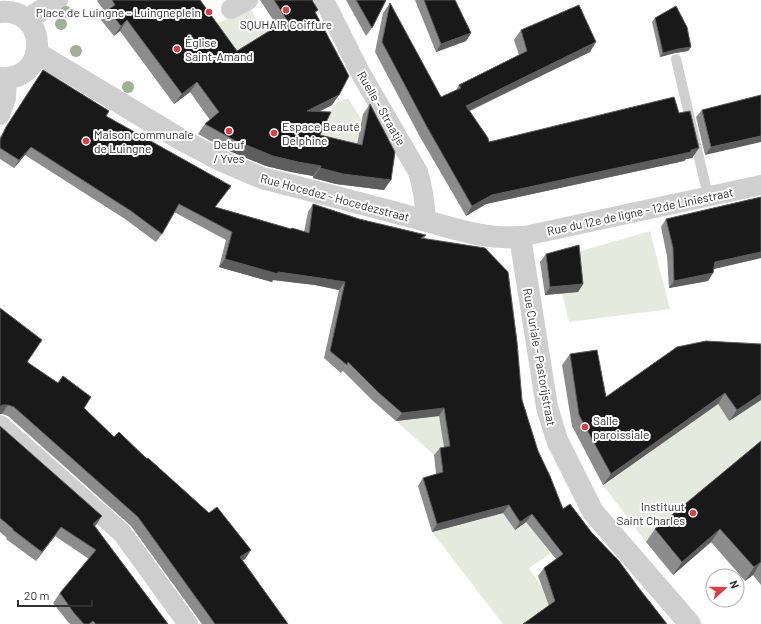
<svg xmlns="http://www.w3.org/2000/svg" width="761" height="624" viewBox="0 0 761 624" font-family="Barlow,sans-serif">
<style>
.green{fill:#e4ebde}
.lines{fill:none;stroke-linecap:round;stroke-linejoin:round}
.service{stroke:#cfcfcf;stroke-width:10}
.minor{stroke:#cfcfcf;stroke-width:20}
.tertiary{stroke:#cfcfcf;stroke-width:22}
.tree{fill:#a0af95}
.wall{fill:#8c8c8c}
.shaded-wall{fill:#5e5e5e}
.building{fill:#191919;stroke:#5e5e5e}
.poi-dot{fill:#e03c3f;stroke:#fff;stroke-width:1.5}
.labels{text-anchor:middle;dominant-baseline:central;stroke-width:4;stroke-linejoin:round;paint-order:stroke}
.poi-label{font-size:12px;fill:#323232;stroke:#fff;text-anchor:start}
.street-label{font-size:12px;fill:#323232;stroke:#fff}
</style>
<rect width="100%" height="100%" fill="#fff"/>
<g class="green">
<path d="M249,6L261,28L268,29L273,40L238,56L207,30Z"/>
<path d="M348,98L361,119L355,155L316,146L326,118L335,104Z"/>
<path d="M650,231L670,309L569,322L562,293L578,292L574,253Z"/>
<path d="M761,400V446L646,542L603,485L718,404L729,421Z"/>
<path d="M439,416L441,427L480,432L434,455L396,421Z"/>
<path d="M503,513L534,516L544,545L551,553L529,568L543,589L563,594L522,624H503L432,532Z"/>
</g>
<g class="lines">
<path class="service" d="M676,59L708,196"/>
<g class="minor">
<path d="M324,0L360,72L418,172C423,188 425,204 426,220"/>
<path d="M231,9L248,0"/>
<path d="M0,115L6,98L7,78"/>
<path d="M520,237L761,185"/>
<path d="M0,425L122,533L188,624"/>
</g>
<g class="tertiary">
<path d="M0,12C49,7 50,82 0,78"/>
<path d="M27,20L57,0"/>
<path d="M37,53L180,139L222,161L262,178C313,191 364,204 415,218C450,227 483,240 520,237L547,407L557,440L593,512L690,624"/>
</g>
</g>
<g class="tree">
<circle cx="66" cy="12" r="6"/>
<circle cx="61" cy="24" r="6"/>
<circle cx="76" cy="51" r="6"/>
<circle cx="128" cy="87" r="6"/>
</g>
<g class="wall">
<path d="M98,0H200L237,51L277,26L260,0H312L318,10L316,13L332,105L319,112L320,135L357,144L363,114L370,104L384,190L336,184L313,178V176L291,172L266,166L227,150L198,134L205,124L210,120L190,92L174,104L120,31L114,36L101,20L106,13L97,1Z"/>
<path d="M346,0H386L372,28L366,36Z"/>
<path d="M415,0H455L471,33L466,41L436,52Z"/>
<path d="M390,3L441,97L456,90L459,85L519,55L514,40L521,30L590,52L470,111L489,142L679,113L699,148L692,158L686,159L684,161L486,204L466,216L420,137L375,52L383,13Z"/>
<path d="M655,18L691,47L688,51L675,53L660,57L652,22Z"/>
<path d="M43,70L106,116L215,207L291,229L304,232L308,212L313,204L359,219L426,235L424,238L522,400L538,451L563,509L592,533L619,561L549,606L538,576L544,568L556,559L526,522L515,530L503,513L432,532L418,486L423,478L436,474L434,455L440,448L444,447L439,416L396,421L372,400L343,371L341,373L324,358L339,290L315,285L273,280L272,282L219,267L226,240L174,212L162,234L156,242L125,219L25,155L14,168L0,159V137Z"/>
<path d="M761,95L705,155L696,117L702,110Z"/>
<path d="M761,197V258L714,269L713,273L708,281L669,288L667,256L661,227L666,219Z"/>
<path d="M546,254L583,284L578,292L545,295L540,262Z"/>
<path d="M761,344V400L729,421L718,404L603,485L572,426L562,365L570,354L606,397Z"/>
<path d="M27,362L84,408L114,437L147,459L251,550L245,559L242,561L288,624H202L131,526L8,416L2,414Z"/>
<path d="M0,426L96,525L95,526L168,624H70L68,622L53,603L60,593L89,559L55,536L36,561L6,539L7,538L0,532Z"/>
<path d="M761,441V585L753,575L745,581L711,542L673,575L646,542L655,529Z"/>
</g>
<g class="shaded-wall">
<path d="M127,20L120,31L114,36L121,26Z"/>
<path d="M471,33L466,41L436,52L441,44Z"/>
<path d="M596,42L590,52L460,115L466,106Z"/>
<path d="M691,47L688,51L675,53L660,57L663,53L678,49Z"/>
<path d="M197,82L190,92L174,104L182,94Z"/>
<path d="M339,95L332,105L300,121L307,111Z"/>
<path d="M761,136V142L705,155L711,147Z"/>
<path d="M234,140L321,166L313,176L291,172L266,166L227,150Z"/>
<path d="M31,147L25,155L14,168L19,160Z"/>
<path d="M699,148L692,158L686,159L684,161L486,204L466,216L472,206L492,195Z"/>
<path d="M320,168L391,180L384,190L336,184L313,178Z"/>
<path d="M761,252V258L709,270L715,262Z"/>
<path d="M225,259L278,272L320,278L345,282L339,290L315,285L273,280L272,282L219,267Z"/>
<path d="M713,273L708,281L669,288L674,281Z"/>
<path d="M583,284L578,292L545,295L550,287Z"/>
<path d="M725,393L718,404L603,485L611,474Z"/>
<path d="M761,394V400L729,421L737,410Z"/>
<path d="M2,405H8L2,414H0V407Z"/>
<path d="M444,408L439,416L396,421L402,413Z"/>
<path d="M509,505L503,513L432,532L437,524Z"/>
<path d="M532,514L526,522L515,530L520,522Z"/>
<path d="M102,516L96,525L87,533L93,524Z"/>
<path d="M61,527L55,536L36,561L42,552Z"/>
<path d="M720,529L711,542L673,575L682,562Z"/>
<path d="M251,550L245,559L233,567L240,557Z"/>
<path d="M761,562L753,575L745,581L754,567Z"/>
</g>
<g class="building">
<path d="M112,0H200L237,51L287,20L274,0H312L318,10L315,12L349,76L339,95L307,111L331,112L320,135L362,145L370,104L395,152L391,180L343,174L320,168L321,166L298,162L273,156L234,140L205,124L219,112L197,82L182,94L127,20L121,26L108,10L115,5Z"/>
<path d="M356,0H386L372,28Z"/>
<path d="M424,0H455L471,33L441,44Z"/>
<path d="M390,3L441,97L461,88L459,85L527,51L521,30L579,5L596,42L466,106L488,138L489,142L674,97L679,113L690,111L699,148L691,150V152L492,195L472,206L427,127L382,42Z"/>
<path d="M676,6L687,27L691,47L678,49L663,53L655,18Z"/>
<path d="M43,70L109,111L106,116L231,186L215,207L291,229L292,228L309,233L313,204L359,219L426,235L421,238L485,248L508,272L517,342L522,400L538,451L550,476L563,509L570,504L592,533L619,561L638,587L667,624H523L555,601L544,568L563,554L532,514L520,522L509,505L437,524L423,478L443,472L440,448L450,446L444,408L402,413L378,392L348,362L347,365L330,351L345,282L320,278L278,272V274L225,259L232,232L179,204L162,234L131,211L31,147L19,160L0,148V140L6,127Z"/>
<path d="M761,95V136L711,147L702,110Z"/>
<path d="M761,197V252L715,262L713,273L674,281L673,248L666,219Z"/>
<path d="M579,245L583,284L550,287L546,254Z"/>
<path d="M0,308L42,340L27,362L58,383L63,376L91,397L84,408L114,437L119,432L147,459L148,458L209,513L217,507L251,550L240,557L288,624H215L138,517L14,407L8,405H2L0,407Z"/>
<path d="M706,341L761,344V394L737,410L725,393L611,474L579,415L570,354L597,350L606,397L677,347Z"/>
<path d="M0,426L102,516L93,524L168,624H96L93,621L89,624H84L74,613L60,593L96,550L61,527L42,552L13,530V529L0,518Z"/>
<path d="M761,441V562L754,567L720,529L682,562L655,529Z"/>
</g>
<g class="poi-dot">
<circle cx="286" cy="10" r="4"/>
<circle cx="209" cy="12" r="4"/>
<circle cx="177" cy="49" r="4"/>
<circle cx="229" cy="131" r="4"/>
<circle cx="274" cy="133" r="4"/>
<circle cx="86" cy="141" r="4"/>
<circle cx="585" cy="427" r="4"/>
<circle cx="693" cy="513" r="4"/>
</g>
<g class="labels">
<g class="poi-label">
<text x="201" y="12" text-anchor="end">Place de Luingne - Luingneplein</text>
<text x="286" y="24" text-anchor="middle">SQUHAIR Coiffure</text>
<text x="185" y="42">Église<tspan x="185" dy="14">Saint-Amand</tspan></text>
<text x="282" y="126">Espace Beauté<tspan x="282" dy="14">Delphine</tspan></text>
<text x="94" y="134">Maison communale<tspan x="94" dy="14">de Luingne</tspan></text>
<text x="229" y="144" text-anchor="middle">Debuf<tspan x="229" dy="14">/ Yves</tspan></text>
<text x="593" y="420">Salle<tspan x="593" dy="14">paroissiale</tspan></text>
<text x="685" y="506" text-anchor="end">Instituut<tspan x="685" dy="14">Saint Charles</tspan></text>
</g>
<g class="street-label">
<text transform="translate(382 108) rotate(60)">Ruelle - Straatje</text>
<text transform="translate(335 197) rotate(15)">Rue Hocedez - Hocedezstraat</text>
<text transform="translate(640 211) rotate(-12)">Rue du 12e de ligne - 12de Liniestraat</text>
<text transform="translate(540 357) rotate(80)">Rue Curiale - Pastorijstraat</text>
</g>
</g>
<g transform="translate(725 588) rotate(69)"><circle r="19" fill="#ffffff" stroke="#adadad"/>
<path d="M0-3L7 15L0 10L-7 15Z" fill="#e03c3f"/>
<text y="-6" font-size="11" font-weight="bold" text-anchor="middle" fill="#323232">N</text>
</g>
<path d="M18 600v6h74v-6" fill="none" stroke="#323232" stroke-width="2"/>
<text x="24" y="600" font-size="12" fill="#323232" stroke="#ffffff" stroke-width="3" paint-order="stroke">20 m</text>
</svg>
